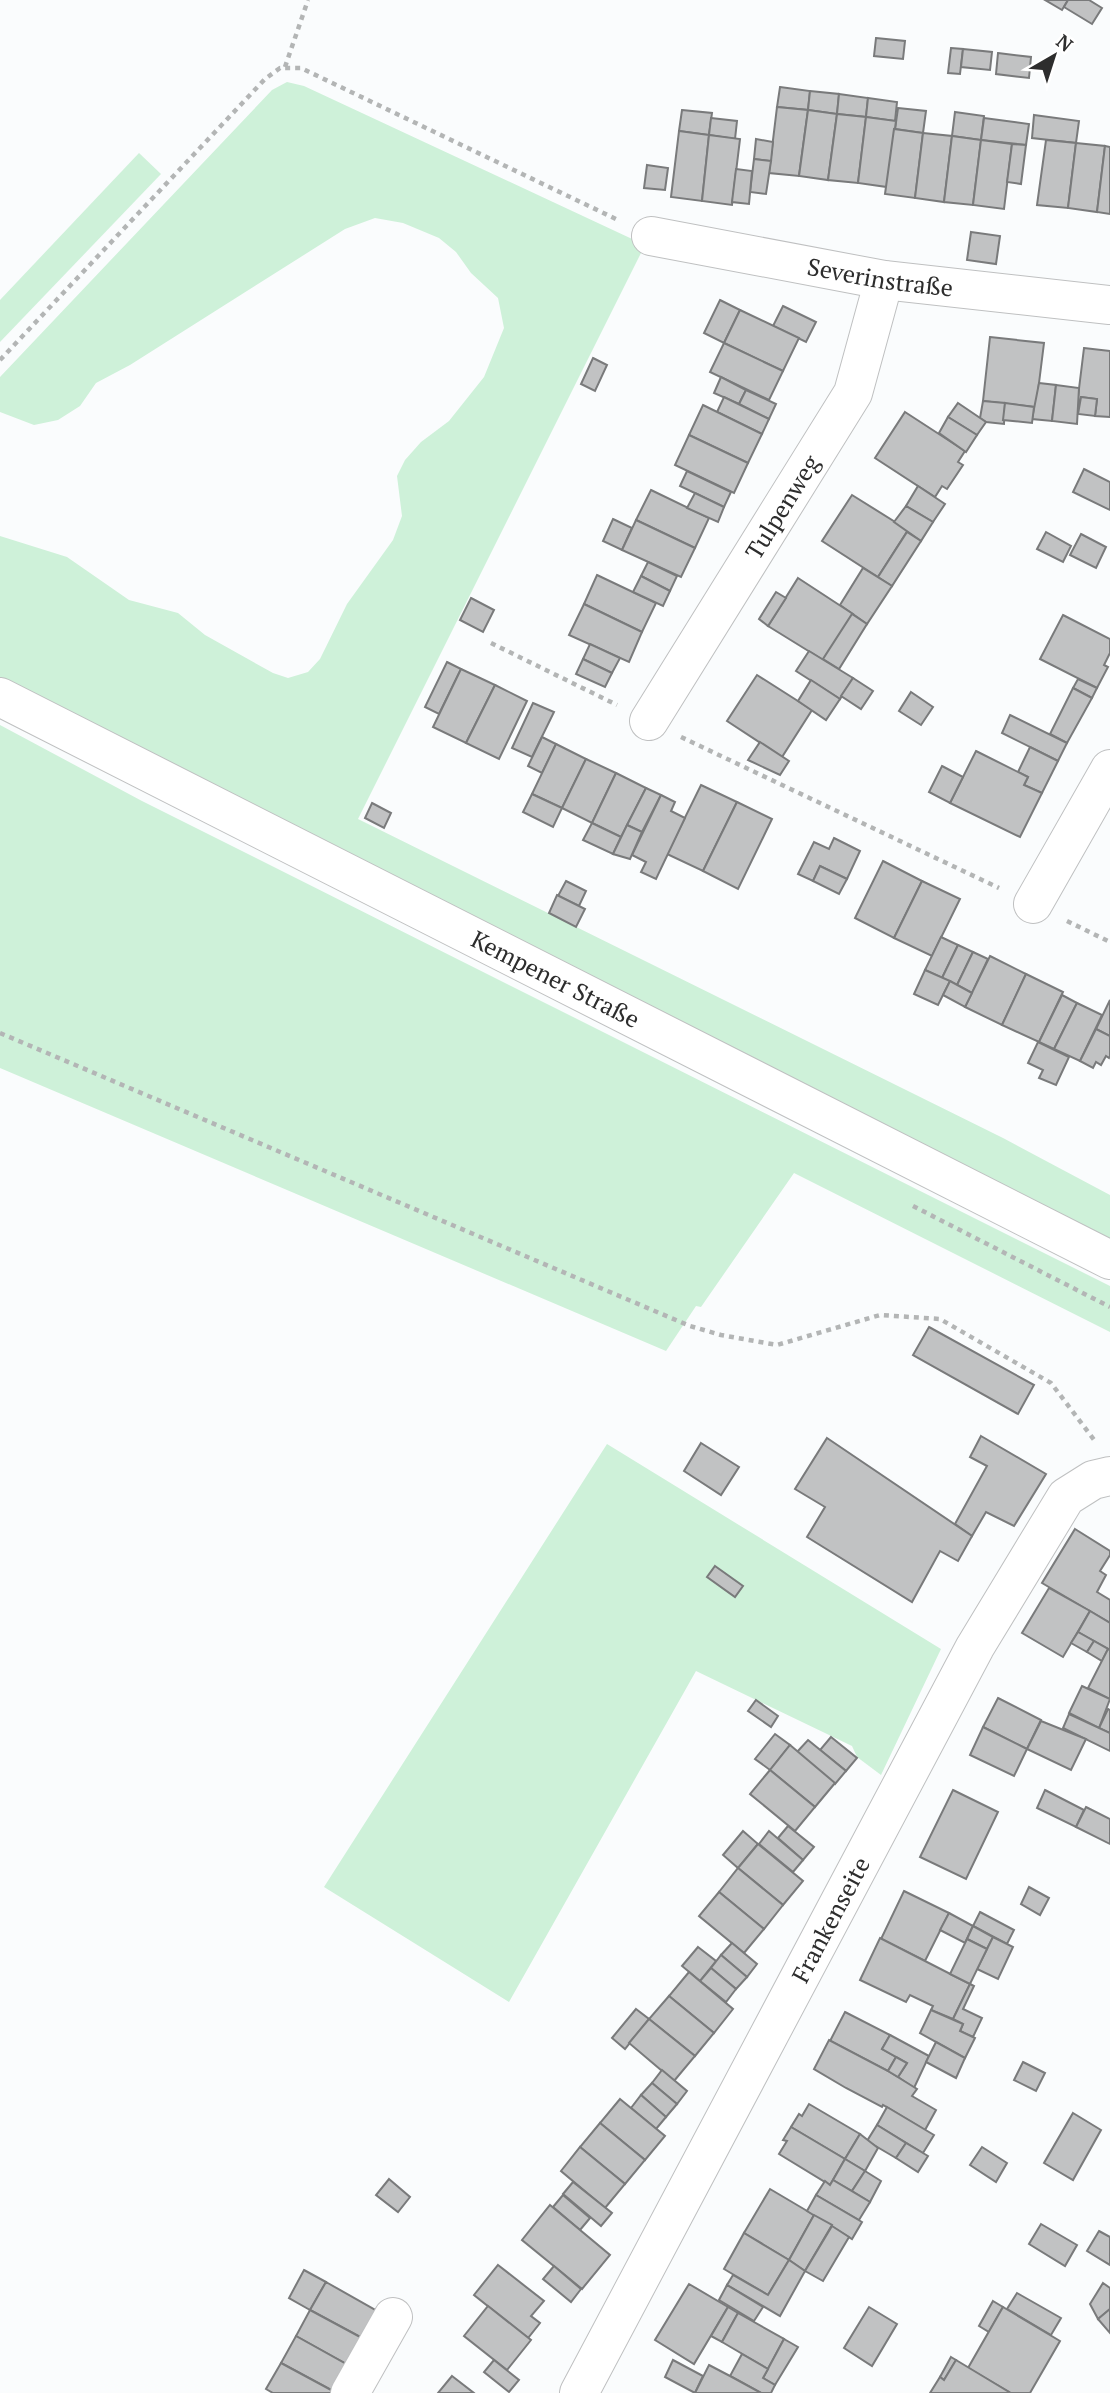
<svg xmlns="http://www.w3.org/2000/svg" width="1110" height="2393" viewBox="0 0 1110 2393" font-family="'PT Serif',serif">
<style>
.green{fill:#cef1d9}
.building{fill:#c1c2c3;stroke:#797a7b;stroke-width:2}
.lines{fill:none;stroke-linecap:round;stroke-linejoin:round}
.minor-casing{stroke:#bfc0c1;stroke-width:40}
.major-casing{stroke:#bfc0c1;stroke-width:40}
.path{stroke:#b3b5b5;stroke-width:4.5;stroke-dasharray:5 5;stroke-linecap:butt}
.minor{stroke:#fff;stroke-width:38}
.major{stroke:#fff;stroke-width:38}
.labels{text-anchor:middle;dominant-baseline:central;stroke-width:5;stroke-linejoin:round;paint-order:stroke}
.street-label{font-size:24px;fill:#2d2d2d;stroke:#fff}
</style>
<rect width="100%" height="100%" fill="#fafcfd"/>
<g class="green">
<path d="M287,82L304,86L645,245L358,819L1003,1138L1110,1195V1240L0,679V536L67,557L129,600L178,613L205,635L273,673L288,678L308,672L320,659L347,604L393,540L402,516L397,476L405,460L421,442L449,421L484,377L504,328L498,298L471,273L456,252L439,238L403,223L375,218L345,229L130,365L96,383L80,406L58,420L34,425L0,412V377L272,90Z"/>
<path d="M139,153L161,174L0,342V300Z"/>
<path d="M0,725L142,801L1110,1286V1332L794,1173L701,1307L696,1306L666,1351L0,1068Z"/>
<path d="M607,1444L941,1649L881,1775L857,1757L852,1746L696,1671L509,2002L324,1887Z"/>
</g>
<g class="building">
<path d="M1045,0H1068L1062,10Z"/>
<path d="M1068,0H1089L1102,8L1092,24L1064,7Z"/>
<path d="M876,38L905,41L903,59L874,56Z"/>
<path d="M951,48L963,49L960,74L948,73Z"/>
<path d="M963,49L992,52L990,70L961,67Z"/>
<path d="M998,53L1031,57L1029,78L996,74Z"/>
<path d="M780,87L810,91L808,110L777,107Z"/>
<path d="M810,91L839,94L837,114L808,110Z"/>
<path d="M839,94L868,98L866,117L837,114Z"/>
<path d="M868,98L897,102L895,121L866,117Z"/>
<path d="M777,107L808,110L799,176L769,173Z"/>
<path d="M898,108L926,111L923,133L895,129Z"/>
<path d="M682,110L712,113L709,135L679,131Z"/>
<path d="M808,110L837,114L828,180L799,176Z"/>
<path d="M955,112L984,116L981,140L952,136Z"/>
<path d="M837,114L866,117L858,183L828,180Z"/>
<path d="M1034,115L1079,121L1076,143L1032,138Z"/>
<path d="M866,117L896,121L887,187L858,183Z"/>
<path d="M711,118L737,121L735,139L709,135Z"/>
<path d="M984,118L1029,124L1026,145L981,140Z"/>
<path d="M894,129L923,133L915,198L885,194Z"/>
<path d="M679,131L709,135L702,201L671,197Z"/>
<path d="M923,133L952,136L944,202L915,198Z"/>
<path d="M709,135L740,139L732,205L702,201Z"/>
<path d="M952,136L981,140L973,205L944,202Z"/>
<path d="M756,139L773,142L771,161L754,159Z"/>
<path d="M981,140L1012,144L1004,209L973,205Z"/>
<path d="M1046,140L1076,143L1068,208L1037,205Z"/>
<path d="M1076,143L1105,146L1097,212L1068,208Z"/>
<path d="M1012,144L1026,145L1021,184L1007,182Z"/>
<path d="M1105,146L1110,147V214L1097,212Z"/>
<path d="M754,159L771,161L766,194L750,192Z"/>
<path d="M647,165L668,168L665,190L644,188Z"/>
<path d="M736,169L752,171L749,204L732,202Z"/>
<path d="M971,232L1000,236L996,264L967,260Z"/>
<path d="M720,300L740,310L724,343L704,333Z"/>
<path d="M783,306L816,322L806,342L773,326Z"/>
<path d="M740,310L799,338L783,371L724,343Z"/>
<path d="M990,337L1044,343L1036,407L983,401Z"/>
<path d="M724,343L783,371L769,400L710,372Z"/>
<path d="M1084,348L1110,351V417L1095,416L1097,399L1081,397L1076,413Z"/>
<path d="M593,358L607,365L595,391L581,384Z"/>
<path d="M721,377L746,390L739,404L714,393Z"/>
<path d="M1039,383L1056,385L1052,421L1032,419Z"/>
<path d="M1056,385L1079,388L1077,424L1052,421Z"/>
<path d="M746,390L776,404L769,419L739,404Z"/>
<path d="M724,397L769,419L762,434L717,412Z"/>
<path d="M1081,397L1097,399L1095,416L1078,414Z"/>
<path d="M983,401L1005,403L1004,424L986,422L980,418Z"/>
<path d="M958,403L986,422L977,435L948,417Z"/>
<path d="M1005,403L1034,407L1032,423L1003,420Z"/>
<path d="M703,405L762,434L748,463L689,435Z"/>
<path d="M905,412L965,451L958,462L963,465L947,489L942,486L935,497L875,458Z"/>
<path d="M948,417L977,435L966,452L939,433Z"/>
<path d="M689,435L748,463L734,493L675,465Z"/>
<path d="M1084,469L1110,482V510L1073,492Z"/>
<path d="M687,471L731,492L724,507L680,486Z"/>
<path d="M918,486L945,504L933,522L906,506Z"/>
<path d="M651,490L709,518L695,548L636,520Z"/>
<path d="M695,493L724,507L718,522L687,508Z"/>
<path d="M852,495L908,530L878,577L822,541Z"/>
<path d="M906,506L933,522L921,541L894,522Z"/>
<path d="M613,519L632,528L622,550L603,541Z"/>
<path d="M636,520L695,548L681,577L622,550Z"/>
<path d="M907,532L921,541L892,586L878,577Z"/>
<path d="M1046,532L1071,546L1063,562L1037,549Z"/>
<path d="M1081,534L1106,547L1096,568L1070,555Z"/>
<path d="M648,562L677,576L670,591L641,576Z"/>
<path d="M863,568L892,586L867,624L840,605Z"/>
<path d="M597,575L656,603L642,632L584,604Z"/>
<path d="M641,576L670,591L663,606L633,592Z"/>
<path d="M798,578L853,614L823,660L768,626Z"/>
<path d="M776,592L786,598L768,626L759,619Z"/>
<path d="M471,598L494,610L483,632L460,620Z"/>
<path d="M584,604L642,632L629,662L569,635Z"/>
<path d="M852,614L867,624L839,669L823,659Z"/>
<path d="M1063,615L1110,639V653L1104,665L1108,667L1097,688L1040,659Z"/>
<path d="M590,644L620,658L612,673L583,659Z"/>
<path d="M809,651L853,678L840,699L796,671Z"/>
<path d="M583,659L612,673L605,687L576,674Z"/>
<path d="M447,662L461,669L439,714L425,707Z"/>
<path d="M461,669L495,685L466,743L433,727Z"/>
<path d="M757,675L812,710L782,757L727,721Z"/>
<path d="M853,678L873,691L861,709L841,696Z"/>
<path d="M1078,679L1097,688L1092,698L1073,688Z"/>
<path d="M811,680L840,699L826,720L798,701Z"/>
<path d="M495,685L527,701L499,759L466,743Z"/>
<path d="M1073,688L1092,698L1067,743L1050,734Z"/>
<path d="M911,692L933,707L921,725L899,711Z"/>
<path d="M533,703L554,712L532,757L512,748Z"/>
<path d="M1010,715L1067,743L1058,761L1002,733Z"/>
<path d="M542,737L556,744L542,773L528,766Z"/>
<path d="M760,742L789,761L780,775L748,760Z"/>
<path d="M556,744L586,759L562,808L532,794Z"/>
<path d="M1030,747L1058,761L1042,793L1024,785L1028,777L1018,772Z"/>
<path d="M976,751L1028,777L1024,785L1042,793L1020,837L950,803Z"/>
<path d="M586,759L616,773L592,823L562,808Z"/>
<path d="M942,766L963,777L950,803L929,792Z"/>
<path d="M616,773L646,788L621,837L592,823Z"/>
<path d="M701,785L737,802L703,871L667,854Z"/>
<path d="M646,788L661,795L642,832L627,825Z"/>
<path d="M532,794L562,808L553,827L523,812Z"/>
<path d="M661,795L675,802L671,811L685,818L656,879L641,872L646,862L632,855Z"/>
<path d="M737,802L772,819L738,889L703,871Z"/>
<path d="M372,803L391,813L384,828L365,818Z"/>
<path d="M592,823L621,837L613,854L583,840Z"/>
<path d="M627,825L642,832L630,859L613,854Z"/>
<path d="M834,838L860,851L847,879L820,866L813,881L798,874L814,842L829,849Z"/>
<path d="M883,861L922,881L894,938L855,918Z"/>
<path d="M820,866L847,879L839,894L813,881Z"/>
<path d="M566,881L586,891L579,906L558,896Z"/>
<path d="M922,881L960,899L932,956L894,938Z"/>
<path d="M557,895L585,909L576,927L549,913Z"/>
<path d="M941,937L958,945L942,978L925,970Z"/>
<path d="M958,945L973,952L957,985L942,978Z"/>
<path d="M973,952L988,959L972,993L957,985Z"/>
<path d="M990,956L1026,974L1002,1025L965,1007Z"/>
<path d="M925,970L950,981L938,1005L914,994Z"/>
<path d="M1026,974L1063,992L1039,1042L1002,1025Z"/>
<path d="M950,981L972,993L965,1007L943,995Z"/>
<path d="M1062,995L1077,1003L1054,1049L1039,1042Z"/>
<path d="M1110,1000V1036L1096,1029Z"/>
<path d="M1077,1003L1102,1015L1080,1061L1054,1049Z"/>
<path d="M1096,1029L1110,1036V1056L1109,1058L1106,1056L1101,1065L1096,1062L1093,1068L1080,1061Z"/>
<path d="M1038,1042L1069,1057L1056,1085L1039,1078L1043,1070L1028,1063Z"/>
<path d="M929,1327L1034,1385L1018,1414L913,1355Z"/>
<path d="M981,1436L1046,1474L1014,1526L986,1512L972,1536L955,1524L987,1466L970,1457Z"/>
<path d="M827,1438L972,1536L958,1561L940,1551L912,1602L807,1537L825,1507L795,1489Z"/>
<path d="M701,1443L739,1467L721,1495L684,1471Z"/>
<path d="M1075,1529L1110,1551V1555L1100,1571L1106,1575L1097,1592L1110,1600V1623L1042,1583Z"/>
<path d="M715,1566L743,1586L735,1597L707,1577Z"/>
<path d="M1049,1588L1090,1611L1063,1657L1022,1633Z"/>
<path d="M1090,1611L1110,1623V1650L1078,1632Z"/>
<path d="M1078,1632L1094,1641L1087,1652L1071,1643Z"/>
<path d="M1094,1641L1108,1649L1102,1661L1087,1652Z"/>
<path d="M1108,1649L1110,1650V1699L1088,1688Z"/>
<path d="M1082,1686L1110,1699L1099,1728L1069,1713Z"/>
<path d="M998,1698L1041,1720L1027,1749L983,1727Z"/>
<path d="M756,1700L778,1716L771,1727L748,1711Z"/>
<path d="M1108,1709L1110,1710V1733L1099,1728Z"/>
<path d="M1069,1714L1110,1733V1751L1063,1728Z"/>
<path d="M1041,1721L1086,1739L1071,1770L1027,1749Z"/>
<path d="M983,1727L1027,1749L1014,1776L970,1755Z"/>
<path d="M775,1734L790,1745L770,1770L755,1759Z"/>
<path d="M831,1737L857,1758L846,1771L820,1750Z"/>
<path d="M808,1740L846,1771L835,1784L797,1752Z"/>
<path d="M790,1745L835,1783L815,1807L770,1770Z"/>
<path d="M770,1770L815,1807L795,1831L750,1794Z"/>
<path d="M953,1790L998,1812L966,1879L920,1857Z"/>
<path d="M1045,1790L1084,1810L1076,1827L1037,1808Z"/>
<path d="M1086,1807L1110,1819V1844L1076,1827Z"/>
<path d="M788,1826L814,1847L803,1860L778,1838Z"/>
<path d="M743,1831L758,1844L738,1868L723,1855Z"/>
<path d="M769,1831L803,1860L793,1872L759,1844Z"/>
<path d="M758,1844L803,1881L783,1905L738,1868Z"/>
<path d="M738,1868L783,1905L764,1929L719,1892Z"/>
<path d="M1029,1887L1049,1898L1040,1915L1021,1904Z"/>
<path d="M904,1891L949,1913L925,1961L881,1939Z"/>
<path d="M719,1892L764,1929L744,1953L699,1916Z"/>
<path d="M980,1912L1014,1930L1007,1944L973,1926Z"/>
<path d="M949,1913L973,1926L965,1943L940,1930Z"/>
<path d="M973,1926L993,1937L987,1949L967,1939Z"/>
<path d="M993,1937L1013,1947L998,1979L977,1969Z"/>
<path d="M880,1938L970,1984L953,2019L931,2010L933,2006L910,1995L906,2002L860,1980Z"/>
<path d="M967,1939L987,1949L970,1984L950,1974Z"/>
<path d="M732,1943L757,1964L747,1977L721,1955Z"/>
<path d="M698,1947L716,1961L700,1981L682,1966Z"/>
<path d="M721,1955L747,1977L736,1989L711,1968Z"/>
<path d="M711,1968L736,1989L726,2002L700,1981Z"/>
<path d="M689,1972L733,2009L714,2033L669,1996Z"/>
<path d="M970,1984L974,1986L963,2009L982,2018L973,2037L960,2031L963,2024L953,2019Z"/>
<path d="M669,1996L714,2033L695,2056L649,2019Z"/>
<path d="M636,2009L649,2019L625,2049L612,2038Z"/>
<path d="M931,2010L963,2024L960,2031L975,2038L965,2058L920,2033Z"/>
<path d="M845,2012L890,2035L882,2049L896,2057L888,2071L830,2041Z"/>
<path d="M649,2019L695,2056L674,2081L629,2043Z"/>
<path d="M890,2035L929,2056L914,2088L898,2077L907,2063L882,2049Z"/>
<path d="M829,2040L888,2071L917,2089L912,2096L936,2110L925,2130L883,2105L882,2107L846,2088L814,2069Z"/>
<path d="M936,2042L965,2058L956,2078L926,2062Z"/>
<path d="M896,2057L907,2063L898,2077L888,2071Z"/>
<path d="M1023,2062L1045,2073L1036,2091L1014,2080Z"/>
<path d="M662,2070L687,2091L677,2104L652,2083Z"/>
<path d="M652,2083L677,2104L666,2117L641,2095Z"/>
<path d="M641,2095L666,2117L656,2129L631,2108Z"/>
<path d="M620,2099L665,2136L645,2160L600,2123Z"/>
<path d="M809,2104L860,2134L845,2159L791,2127L799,2114L802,2116Z"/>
<path d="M887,2107L934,2135L923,2153L877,2125Z"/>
<path d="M1073,2113L1101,2130L1073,2180L1044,2163Z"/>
<path d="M600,2123L645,2160L625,2184L580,2147Z"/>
<path d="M877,2125L906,2143L896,2158L867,2141Z"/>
<path d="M791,2127L845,2159L830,2185L779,2154L787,2141L783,2140Z"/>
<path d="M860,2134L878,2148L865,2171L845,2159Z"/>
<path d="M906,2143L928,2156L918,2172L896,2158Z"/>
<path d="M580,2147L625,2184L605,2208L561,2171Z"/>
<path d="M982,2147L1007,2163L996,2182L970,2165Z"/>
<path d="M845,2159L865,2171L852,2191L833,2180Z"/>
<path d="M865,2171L881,2181L870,2202L852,2191Z"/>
<path d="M389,2179L410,2197L398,2212L376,2195Z"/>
<path d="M833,2180L870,2202L859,2220L816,2195L825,2181L830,2185Z"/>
<path d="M573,2182L612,2213L601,2226L563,2194Z"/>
<path d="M770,2189L814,2215L789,2260L744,2233Z"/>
<path d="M563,2195L590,2218L580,2230L553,2207Z"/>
<path d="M816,2195L862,2222L852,2239L807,2211Z"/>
<path d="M550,2205L610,2255L582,2289L522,2240Z"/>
<path d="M814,2215L832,2225L805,2271L789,2260Z"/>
<path d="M1041,2224L1077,2245L1065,2266L1029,2244Z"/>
<path d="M832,2226L849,2237L823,2281L805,2271Z"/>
<path d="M1099,2231L1110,2237V2265L1087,2251Z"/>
<path d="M744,2233L789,2260L768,2295L724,2269Z"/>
<path d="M789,2260L805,2271L780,2316L727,2285L733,2275L768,2295Z"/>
<path d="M498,2265L544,2301L531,2316L540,2323L528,2338L474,2295Z"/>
<path d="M554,2266L581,2289L571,2302L543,2279Z"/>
<path d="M304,2270L326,2282L310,2310L289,2298Z"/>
<path d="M326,2282L377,2311L362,2338L310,2310Z"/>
<path d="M1103,2283L1110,2288V2309L1098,2319L1090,2304Z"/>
<path d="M689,2284L728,2307L694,2364L655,2340Z"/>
<path d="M727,2285L763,2307L754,2321L719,2300Z"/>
<path d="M1017,2293L1061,2318L1051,2335L1007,2309Z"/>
<path d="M993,2301L1003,2307L989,2332L979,2326Z"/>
<path d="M488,2306L531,2340L507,2370L464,2336Z"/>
<path d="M728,2307L738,2313L722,2342L711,2336Z"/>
<path d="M869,2307L897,2324L872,2366L844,2348Z"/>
<path d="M1003,2307L1060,2341L1030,2393H1011L968,2368Z"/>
<path d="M1110,2309V2333L1098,2319Z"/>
<path d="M310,2310L362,2338L348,2365L296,2336Z"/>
<path d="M738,2313L784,2339L768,2369L722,2342Z"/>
<path d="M296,2336L348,2365L333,2391L281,2363Z"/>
<path d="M784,2339L798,2347L775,2385L763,2378Z"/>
<path d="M742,2354L768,2369L763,2378L775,2385L771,2393H761L730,2376Z"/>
<path d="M951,2357L956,2360L944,2380L940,2377Z"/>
<path d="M494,2360L519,2380L509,2392L484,2372Z"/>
<path d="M673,2360L703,2376L695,2393L665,2377Z"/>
<path d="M956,2360L1009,2392V2393H930L940,2377L944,2380Z"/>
<path d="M281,2363L333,2391L332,2393H273L266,2389Z"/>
<path d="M709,2365L730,2376L761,2393H695Z"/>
<path d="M452,2376L474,2393H438Z"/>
</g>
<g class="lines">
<g class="minor-casing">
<g id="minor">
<path id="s1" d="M651,236L884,280L1110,305"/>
<path id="s2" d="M649,721L853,393L884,280"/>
<path d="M1033,904L1110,769"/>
<path d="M350,2393L393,2317"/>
<path id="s3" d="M579,2393L975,1647L1066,1497L1093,1480L1110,1476"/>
</g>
</g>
<g class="major-casing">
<g id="major">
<path id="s4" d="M0,697L1110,1260"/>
</g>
</g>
<g class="path">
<path d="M285,67L308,0"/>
<path d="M0,360L265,79L280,68H301L618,220"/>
<path d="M491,643L617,705"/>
<path d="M681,737L999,888"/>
<path d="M1067,921L1110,942"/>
<path d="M0,1033L690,1326L721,1335L777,1345L880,1315L940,1319L1051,1383L1095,1441"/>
<path d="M913,1206L1110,1307"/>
</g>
<use href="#minor" class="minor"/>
<use href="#major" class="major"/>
</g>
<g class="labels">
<g class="street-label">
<text stroke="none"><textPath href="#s1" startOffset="233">Severinstraße</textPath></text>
<text stroke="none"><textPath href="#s2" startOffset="252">Tulpenweg</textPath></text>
<text stroke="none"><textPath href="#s4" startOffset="623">Kempener Straße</textPath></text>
<text stroke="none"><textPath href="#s3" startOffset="536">Frankenseite</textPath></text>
</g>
</g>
<g transform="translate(1054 56) rotate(39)" stroke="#ffffff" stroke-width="5" paint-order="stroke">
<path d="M0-5L12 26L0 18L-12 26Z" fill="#2d2d2d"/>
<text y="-10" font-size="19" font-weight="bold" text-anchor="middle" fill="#2d2d2d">N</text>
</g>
</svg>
